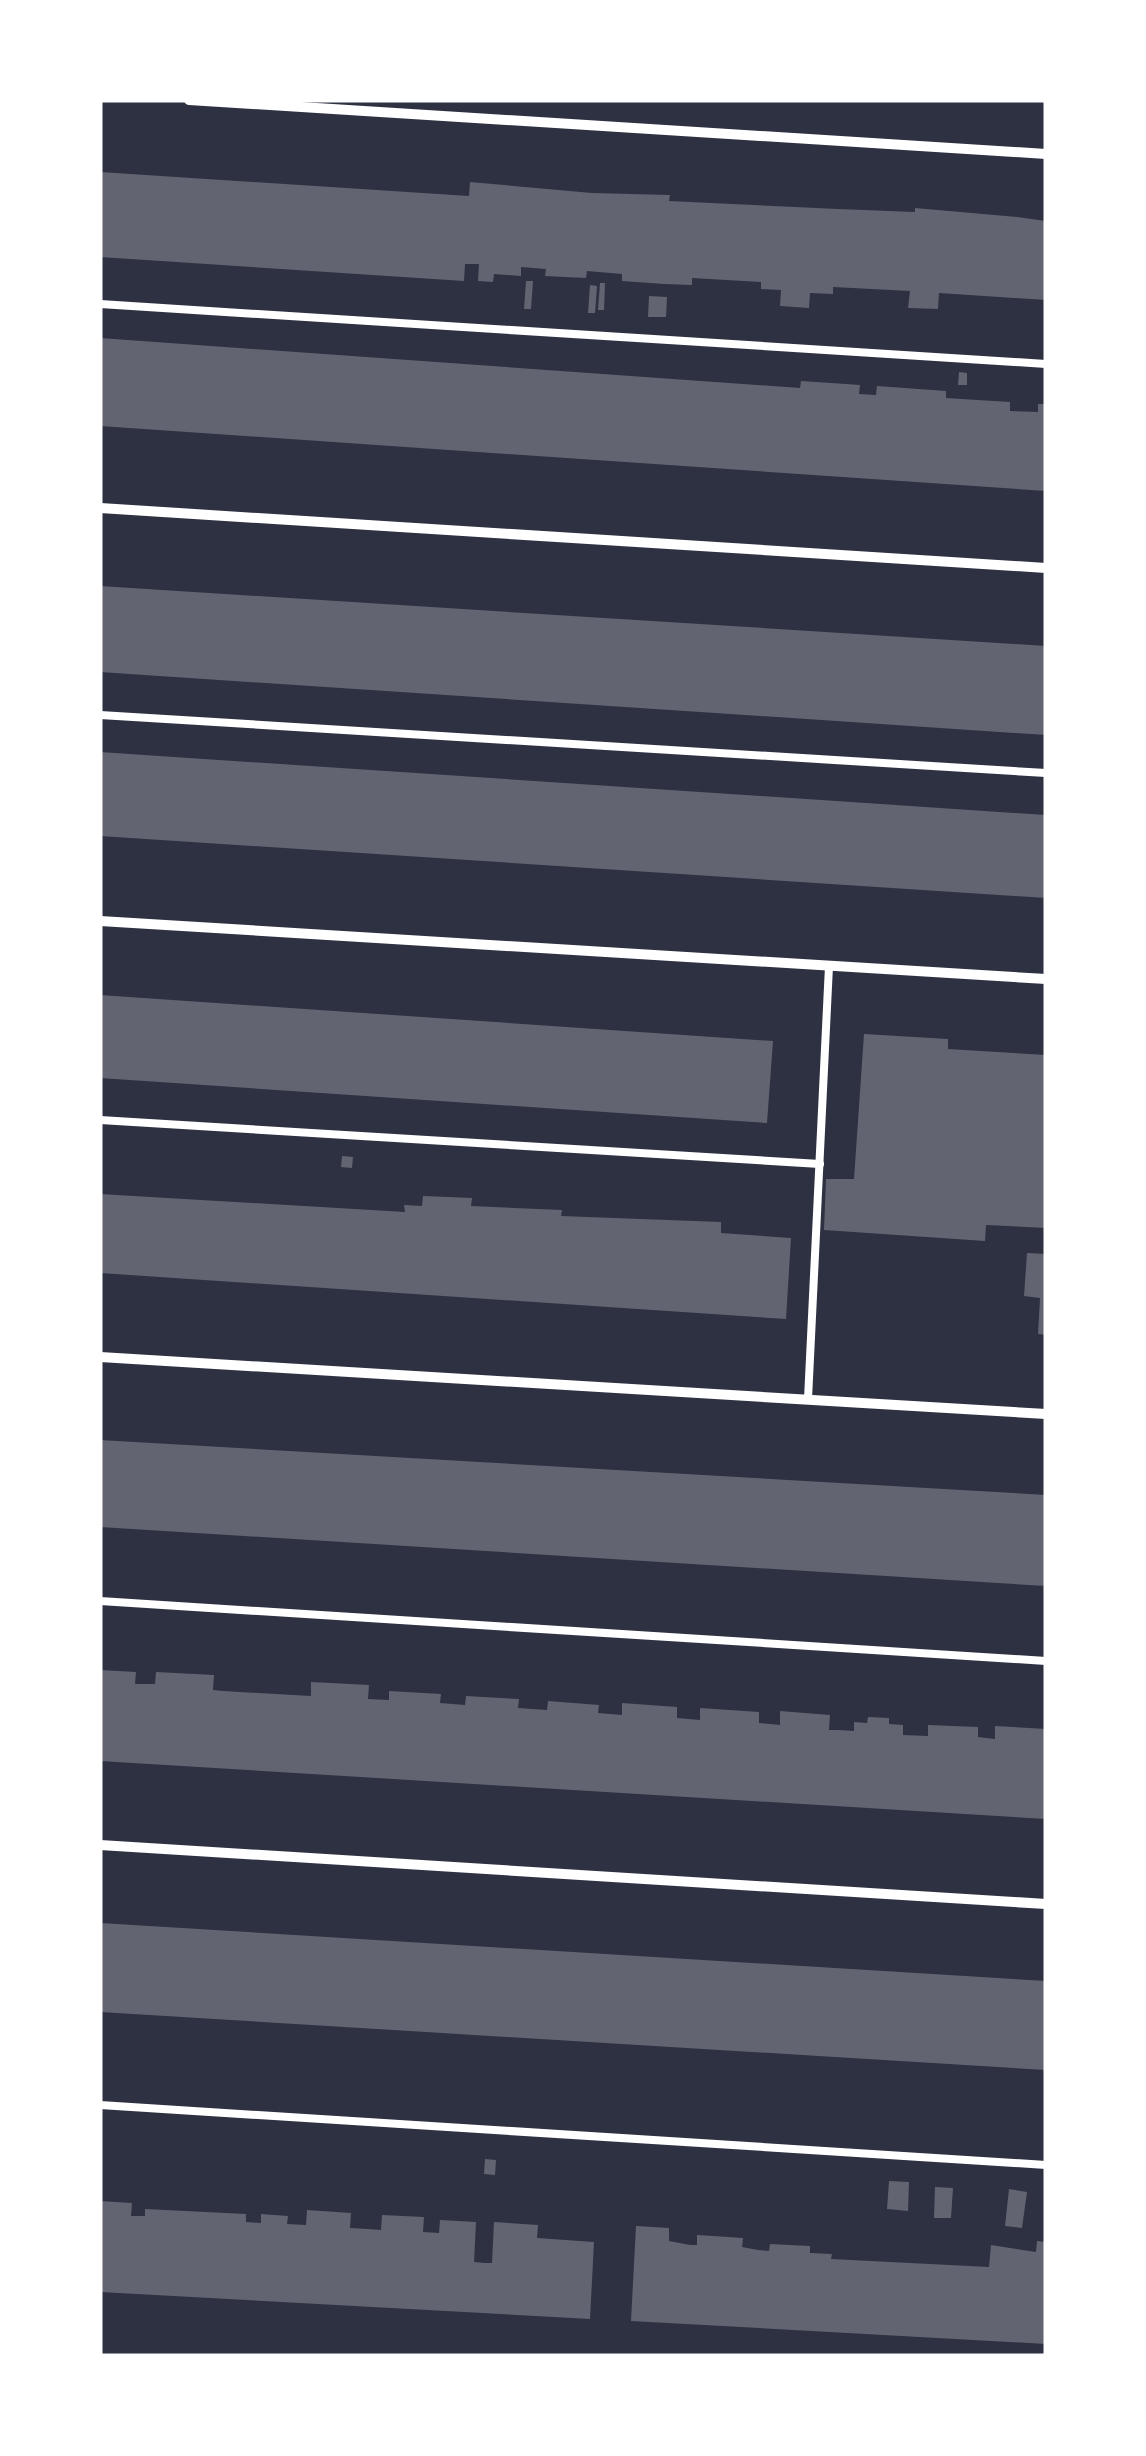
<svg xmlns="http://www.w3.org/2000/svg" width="1146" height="2456" viewBox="0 0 1146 2456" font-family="Karla,sans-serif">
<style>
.building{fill:#626471}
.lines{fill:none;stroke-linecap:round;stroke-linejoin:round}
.service{stroke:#fff;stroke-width:8}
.minor{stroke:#fff;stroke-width:10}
</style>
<rect width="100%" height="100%" fill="#2d3142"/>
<g class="building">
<path d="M100,172L469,196L470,182L592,193L670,195L669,201L838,209L915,212V208L1017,217L1046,221V300L939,293L938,309L908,308L910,291L833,287V294L810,293L809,308L780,306L781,290L761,289V282L692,278V285L664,284L622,281V274L587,271L586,278L545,276L546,269L521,267V276L494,274L493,282L478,281L479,264H465L464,281L100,257Z"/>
<path d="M526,281H533L531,309H524Z"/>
<path d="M600,283H605L604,310H598Z"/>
<path d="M590,285L597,286L595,313H588Z"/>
<path d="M649,296L667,297L666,317H648Z"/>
<path d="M100,338L800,388L801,381L831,383L860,385L859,394L876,395L877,386L946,391V398L1010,402V411L1038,412V404H1046V491L100,426Z"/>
<path d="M959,372L967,373V385H958Z"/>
<path d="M100,586L1046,646V735L100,672Z"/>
<path d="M100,752L1046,815V898L100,836Z"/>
<path d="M100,995L773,1041L767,1123L100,1078Z"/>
<path d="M864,1034L948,1039V1049L1046,1055V1228L986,1225L985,1241L824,1230L826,1179H854Z"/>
<path d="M342,1156L353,1157L352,1168L341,1167Z"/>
<path d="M100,1194L405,1212L404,1205L422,1206L423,1196L472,1198L471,1206L562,1210L561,1216L721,1222V1233L791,1238L786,1319L100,1273Z"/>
<path d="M1027,1253L1046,1254V1335L1038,1334L1040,1298L1024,1296Z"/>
<path d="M100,1440L1046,1495V1586L100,1527Z"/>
<path d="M100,1670L136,1672L135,1684H155L156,1672L214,1675L213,1690L223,1691L311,1696V1682L369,1685L368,1699L389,1700V1691L441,1694L440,1703L465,1705L466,1696L519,1699L518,1708L547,1710L548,1701L599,1705L598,1713L622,1715V1703L677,1707V1718L700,1720V1708L759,1712V1723L780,1725V1711L830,1715L829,1730H838L854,1731V1722L867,1723L868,1717L889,1718V1724L903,1725V1735L928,1736V1725L978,1727V1737L995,1739V1726L1046,1729V1819L100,1761Z"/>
<path d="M100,1923L1046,1981V2070L100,2012Z"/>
<path d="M485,2159L496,2160L495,2175L484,2174Z"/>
<path d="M889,2181L909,2182L908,2211L887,2209Z"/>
<path d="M935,2187L953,2188L951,2218H934Z"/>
<path d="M1009,2189L1027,2192L1022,2228L1005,2226Z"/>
<path d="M100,2201L132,2203L131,2216H145V2209L246,2214V2222L261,2223V2214L288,2216L287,2224L306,2225L307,2210L351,2213L350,2228L368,2229L381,2230L382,2215L424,2217L423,2232L439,2233L440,2220L476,2222L474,2262L485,2263H492L494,2222L538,2225L537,2238L594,2242L590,2319L100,2292Z"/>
<path d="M636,2226L669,2228V2241L690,2245H697V2235L743,2238L742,2247L758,2250L769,2251L770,2244L810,2246V2253L832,2254L831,2259L989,2267L991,2245L1036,2252L1037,2241L1046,2242V2344L631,2321Z"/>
</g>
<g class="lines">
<g class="service">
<path d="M100,304L1046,364"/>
<path d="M100,715L1046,773"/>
<path d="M100,1120L820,1164"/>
<path d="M808,1399L829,966"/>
<path d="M100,1601L1046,1661"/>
<path d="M100,2105L1046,2165"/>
</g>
<g class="minor">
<path d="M189,100L1046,154"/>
<path d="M100,508L1046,568"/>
<path d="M100,921L1046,979"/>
<path d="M100,1357L1046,1414"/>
<path d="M100,1845L1046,1904"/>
</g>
</g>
<rect width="1146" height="2456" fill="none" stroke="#ffffff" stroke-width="205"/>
</svg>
